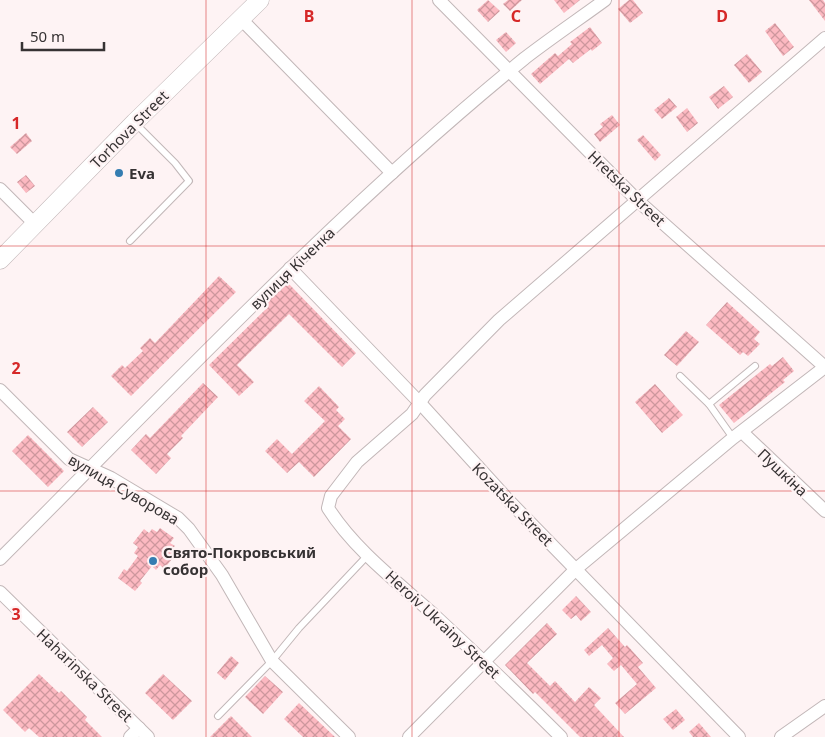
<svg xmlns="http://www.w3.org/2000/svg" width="825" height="737" viewBox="0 0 825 737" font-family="'Noto Sans',sans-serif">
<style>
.building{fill:url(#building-cross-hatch)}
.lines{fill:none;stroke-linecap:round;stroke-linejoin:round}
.service-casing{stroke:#c2b7b8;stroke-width:8}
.minor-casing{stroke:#c2b7b8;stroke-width:14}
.secondary-casing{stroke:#c2b7b8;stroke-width:19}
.service{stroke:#fff;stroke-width:6}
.minor{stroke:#fff;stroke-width:12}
.secondary{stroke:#fff;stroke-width:18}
.grid{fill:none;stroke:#d62828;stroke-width:1;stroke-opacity:0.55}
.poi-dot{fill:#357db1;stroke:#fef3f4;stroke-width:2}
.labels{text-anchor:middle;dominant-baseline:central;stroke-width:4.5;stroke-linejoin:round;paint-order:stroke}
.street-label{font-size:15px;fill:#363233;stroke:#fef3f4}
.poi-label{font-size:15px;font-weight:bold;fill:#363233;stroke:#fef3f4;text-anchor:start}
.grid-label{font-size:16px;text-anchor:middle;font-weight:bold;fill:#d62828;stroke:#fef3f4;stroke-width:4.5;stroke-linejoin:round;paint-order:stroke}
</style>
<defs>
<pattern id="building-cross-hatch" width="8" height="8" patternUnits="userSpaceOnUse" patternTransform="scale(1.25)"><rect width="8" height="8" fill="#fcb9c1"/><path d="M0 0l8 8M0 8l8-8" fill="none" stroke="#cd979d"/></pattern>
</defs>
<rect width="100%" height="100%" fill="#fef3f4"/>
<g class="building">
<path d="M488,0L500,11L488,22L477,10Z"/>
<path d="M508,0H522L510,11L503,4Z"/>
<path d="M554,0H580L564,13Z"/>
<path d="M629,0H633L643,13L630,23L618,9Z"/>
<path d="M809,0H823L825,3V21Z"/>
<path d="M775,23L794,47L783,56L765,31Z"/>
<path d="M590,27L602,43L592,51L591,49L573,63L569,59L540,84L531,74L555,53L558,56L572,44L570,42Z"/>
<path d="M506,32L516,43L506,52L496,40Z"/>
<path d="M747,54L762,72L749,83L734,65Z"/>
<path d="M724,86L733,97L718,109L709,97Z"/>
<path d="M669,98L677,107L662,119L654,110Z"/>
<path d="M687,108L698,123L687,132L676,117Z"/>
<path d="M612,115L620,125L600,142L594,134L603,127L600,124Z"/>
<path d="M26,133L32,141L17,154L10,147Z"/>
<path d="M643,135L661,155L655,161L637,140Z"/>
<path d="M26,175L35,186L26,193L17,182Z"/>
<path d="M219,276L236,292L131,396L111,376L122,365L125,368L143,351L140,348L150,338L155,343Z"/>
<path d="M288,283L356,353L342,367L289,314L237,365L254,382L239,396L209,365L267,308L264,305Z"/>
<path d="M727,302L760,332L754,339L760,344L748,356L743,352L740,355L706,325Z"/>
<path d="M686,331L699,342L677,366L664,355Z"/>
<path d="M783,357L794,371L783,380L785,382L734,423L719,405L770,364L772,366Z"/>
<path d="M203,383L218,397L181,436L183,438L167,454L171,458L156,474L131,450L146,434L150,438Z"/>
<path d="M655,384L683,415L662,433L635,402Z"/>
<path d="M319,386L339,407L336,410L345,419L338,426L351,439L314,477L299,462L287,473L265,451L277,439L292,454L325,421L304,401Z"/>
<path d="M93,407L108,422L82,447L67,432Z"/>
<path d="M28,435L64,471L48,487L12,451Z"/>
<path d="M160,528L174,538L170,543L175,546L171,550L176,554L164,569L160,565L156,570L152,566L140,581L142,583L135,591L118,578L124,569L127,571L138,556L134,553L138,547L133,543L144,529L149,533L152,529L157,532Z"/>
<path d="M576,596L591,612L581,621L576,615L571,619L562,610Z"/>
<path d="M547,623L557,634L527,663L550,686L555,681L575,702L589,687L601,698L594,705L624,737H580L535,692L533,694L505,665Z"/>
<path d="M608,628L625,647L627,645L643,663L638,667L656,688L625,714L615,703L637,684L621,665L614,671L607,664L613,658L602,645L589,656L584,650Z"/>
<path d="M231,656L239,663L225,680L217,673Z"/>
<path d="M39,674L59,693L61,691L87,717L85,720L102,737H39L29,728L25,732L3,710Z"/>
<path d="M163,674L192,701L173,720L145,693Z"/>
<path d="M265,676L283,692L263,714L245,697Z"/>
<path d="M299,703L335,737H303L284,719Z"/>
<path d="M676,709L685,720L673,730L663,719Z"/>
<path d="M231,716L252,737H210Z"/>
<path d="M699,723L711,737H693L689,732Z"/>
</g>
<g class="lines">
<g class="service-casing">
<g id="service">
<path d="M130,241L189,181L175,163L135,123"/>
<path d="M680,376L709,404L733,438"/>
<path d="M709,404L755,366"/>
<path d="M218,716L272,661L299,628L368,555"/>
</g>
</g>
<g class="minor-casing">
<g id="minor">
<path d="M439,0L637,200L825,367"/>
<path d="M241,19L392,173"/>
<path d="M0,189L36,225"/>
<path d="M290,268L420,403L510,502L739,737"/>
<path d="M0,390L69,459L111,478L178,518L189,529L222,575L272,661L349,737"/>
<path d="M742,432L825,511"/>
<path d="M0,559C171,388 337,211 525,58C551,38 579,19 605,0"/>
<path d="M0,592L148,737"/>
<path d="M130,737L139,728"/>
<path d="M409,737L576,569L733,438L825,367"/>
<path d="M561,737C519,695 476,654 432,613C396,581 354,549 328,508L331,496L357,462L412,414L425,395L499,320L825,38"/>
<path d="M781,737L825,706"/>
</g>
</g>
<g class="secondary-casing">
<path id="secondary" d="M0,260L135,122L260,0"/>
</g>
<use href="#service" class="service"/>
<use href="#minor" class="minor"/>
<use href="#secondary" class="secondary"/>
</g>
<path class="grid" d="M206,0V737M412,0V737M619,0V737M0,246H825M0,491H825"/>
<g class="poi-dot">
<circle cx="119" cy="173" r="5"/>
<circle cx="153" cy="561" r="5"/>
</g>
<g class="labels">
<g class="street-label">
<text transform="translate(129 129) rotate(-45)">Torhova Street</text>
<text transform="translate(627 188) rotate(44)">Hretska Street</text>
<text transform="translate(292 268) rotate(-44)">вулиця Кіченка</text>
<text transform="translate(783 472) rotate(43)">Пушкіна</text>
<text transform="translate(124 489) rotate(30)">вулиця Суворова</text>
<text transform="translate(513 504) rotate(46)">Kozatska Street</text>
<text transform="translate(443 624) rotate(43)">Heroiv Ukrainy Street</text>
<text transform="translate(85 675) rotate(44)">Haharinska Street</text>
</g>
<g class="poi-label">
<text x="129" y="173">Eva</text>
<text x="163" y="552">Свято-Покровський<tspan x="163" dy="17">собор</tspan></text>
</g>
</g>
<g class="grid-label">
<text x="309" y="22">B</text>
<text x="516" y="22">C</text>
<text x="722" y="22">D</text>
<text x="16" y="129">1</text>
<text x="16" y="374">2</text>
<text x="16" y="620">3</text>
</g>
<path d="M22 42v8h82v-8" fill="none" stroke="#363233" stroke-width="2.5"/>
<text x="30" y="42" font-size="15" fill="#363233" stroke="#fef3f4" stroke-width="4" paint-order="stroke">50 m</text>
</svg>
